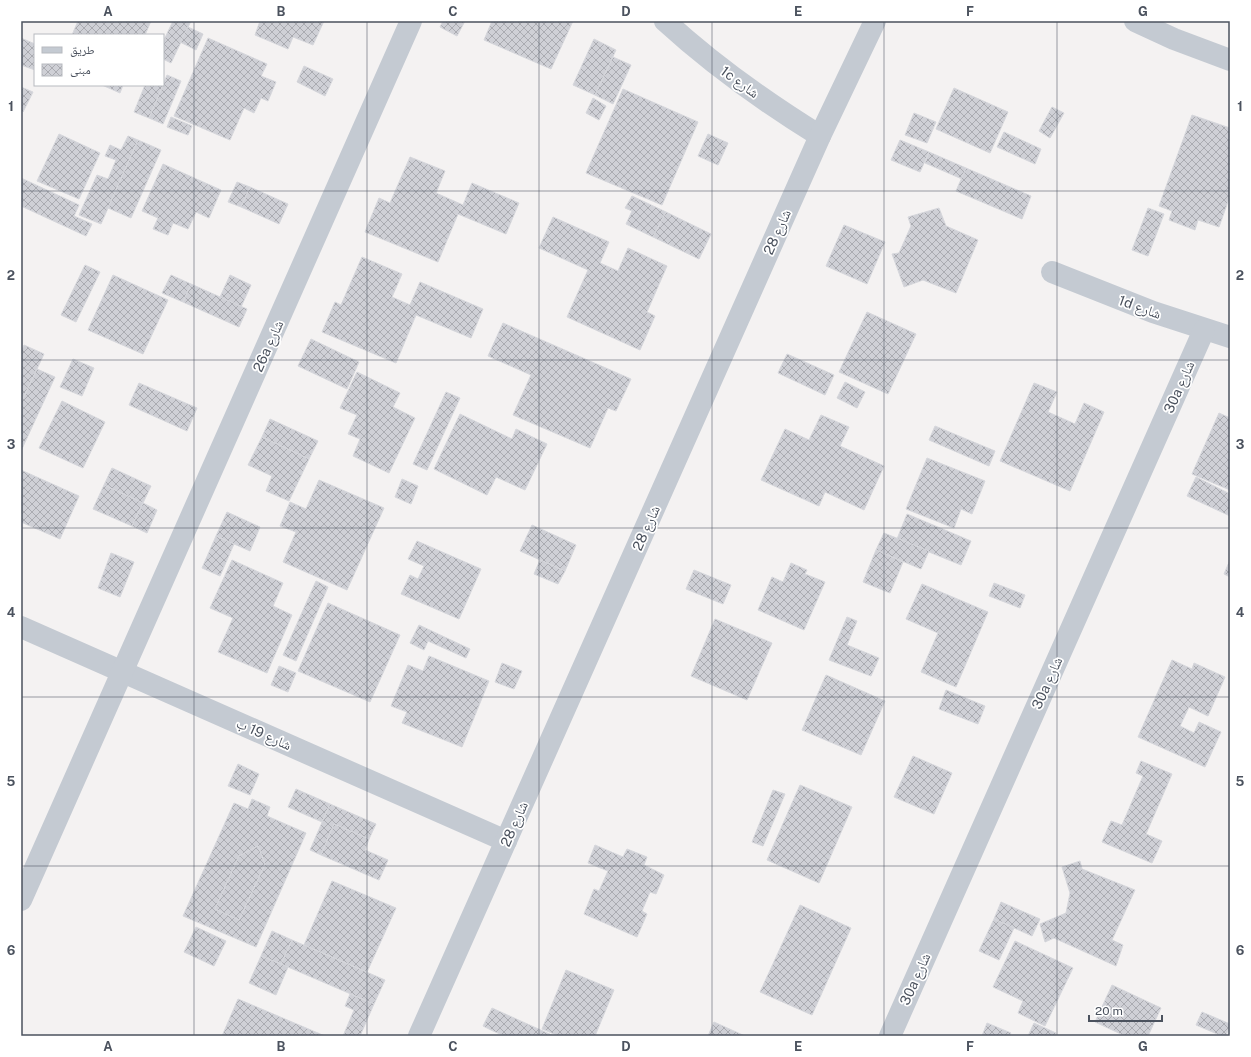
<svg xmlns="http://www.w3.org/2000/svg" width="1251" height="1057" viewBox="0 0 1251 1057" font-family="'Public Sans','Noto Naskh Arabic',sans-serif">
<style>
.building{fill:url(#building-cross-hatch);stroke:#d6d7dc;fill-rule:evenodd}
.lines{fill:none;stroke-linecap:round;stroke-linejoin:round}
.minor{stroke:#c4cad2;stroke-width:22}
.grid{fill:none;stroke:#4b525e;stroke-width:1;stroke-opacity:0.55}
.labels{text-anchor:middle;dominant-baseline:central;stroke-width:3.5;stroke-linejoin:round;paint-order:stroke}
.street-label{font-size:14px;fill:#4b525e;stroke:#fff}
.neatline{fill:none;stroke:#4b525e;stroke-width:1.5}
.grid-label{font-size:13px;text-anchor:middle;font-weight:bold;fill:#4b525e}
</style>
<defs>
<pattern id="building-cross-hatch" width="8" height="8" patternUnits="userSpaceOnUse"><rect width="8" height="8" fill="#cfd0d6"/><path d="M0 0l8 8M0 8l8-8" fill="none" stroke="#aaabb1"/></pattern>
</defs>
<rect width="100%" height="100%" fill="#f4f2f2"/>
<g class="building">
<path d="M78,21H151L145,35H72Z"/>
<path d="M173,21H191L171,63L163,59V42Z"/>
<path d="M260,21H324L313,45L293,37L288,49L255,35Z"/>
<path d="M443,21H465L457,36L440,27Z"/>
<path d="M492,21H573L551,69L484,40Z"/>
<path d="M188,27L203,34L196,50L180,42Z"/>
<path d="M21,38L35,44V70L21,65Z"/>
<path d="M208,38L267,64L261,76L276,82L268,101L261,98L254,113L244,108L230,140L174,116Z"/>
<path d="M594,39L616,50L595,95L573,85Z"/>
<path d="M613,57L631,65L613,104L595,95Z"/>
<path d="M304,66L333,79L325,96L297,82Z"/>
<path d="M167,75L181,81L163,124L149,118Z"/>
<path d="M102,85H123L120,93Z"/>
<path d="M145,85H163L149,118L134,112Z"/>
<path d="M21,87L33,92L23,112L21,111Z"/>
<path d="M954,88L1008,112L990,153L936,129Z"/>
<path d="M623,89L698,122L662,205L586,173Z"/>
<path d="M593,98L606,106L599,120L586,113Z"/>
<path d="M1052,107L1064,113L1050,138L1039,131Z"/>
<path d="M914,113L936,122L927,143L905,135Z"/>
<path d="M1192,115L1230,128V196L1219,227L1198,220L1195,230L1169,220L1172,211L1159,206Z"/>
<path d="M171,117L192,126L188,135L167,127Z"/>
<path d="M1004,132L1041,149L1035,164L997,147Z"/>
<path d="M59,134L100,153L79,199L37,181Z"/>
<path d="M708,134L728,143L718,165L698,156Z"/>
<path d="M128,136L138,140L101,224L79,215L97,175L108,179L116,160L105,156L110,145L121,150Z"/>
<path d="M138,140L161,150L131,218L108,208Z"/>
<path d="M900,140L929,152L920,172L891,160Z"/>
<path d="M929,152L966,168L962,179L925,163Z"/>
<path d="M410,157L445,171L436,193L463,205L472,183L519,203L506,234L458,214L438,262L365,232L379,198L390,203Z"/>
<path d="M163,164L221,190L209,218L196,212L188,229L173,223L168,235L153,229L158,218L142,211Z"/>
<path d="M966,168L1031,196L1022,219L956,191Z"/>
<path d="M21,178L79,205L74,216L92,224L86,236L21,206Z"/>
<path d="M237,182L250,187L241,207L228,202Z"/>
<path d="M250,187L288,204L279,224L241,207Z"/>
<path d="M632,196L666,212L653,237L626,224L632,211L625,208Z"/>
<path d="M939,208L946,226L978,240L956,293L923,280L904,287L892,254L899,253L911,226L908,217Z"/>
<path d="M1148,208L1164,214L1148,256L1132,250Z"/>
<path d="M666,212L711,234L699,259L653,237Z"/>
<path d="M553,217L609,242L600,263L618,271L628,248L667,266L647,312L655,316L640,350L567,317L588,270L539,248Z"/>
<path d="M844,225L885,242L867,284L826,266Z"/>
<path d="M362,257L402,274L392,297L410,305L420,282L483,309L471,338L416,315L396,363L322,332L335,302L341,305Z"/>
<path d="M85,265L100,272L76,322L61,315Z"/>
<path d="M113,275L168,300L143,354L88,330Z"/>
<path d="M171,275L191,284L183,302L162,293Z"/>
<path d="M230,275L251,285L241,307L220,297Z"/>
<path d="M191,284L247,309L239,327L183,302Z"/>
<path d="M867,312L916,334L888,394L839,372Z"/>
<path d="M503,323L631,379L616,411L608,408L590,448L513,415L531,375L488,356Z"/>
<path d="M311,339L359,362L347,389L298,366Z"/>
<path d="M24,345L44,354L21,403V352Z"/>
<path d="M787,354L834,375L825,395L778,373Z"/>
<path d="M73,359L94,368L82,396L60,387Z"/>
<path d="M37,369L55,377L21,451V403Z"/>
<path d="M357,372L400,393L393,407L415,418L389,473L353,456L360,439L348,434L357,415L340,408Z"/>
<path d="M845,382L865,392L857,408L837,398Z"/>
<path d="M139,383L197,408L187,431L129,405Z"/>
<path d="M1034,383L1057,392L1048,412L1075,424L1084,403L1104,412L1070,491L1000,461Z"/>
<path d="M446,392L460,398L427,470L413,464Z"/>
<path d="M62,401L105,422L83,468L39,448Z"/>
<path d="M1219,413L1230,418V490L1192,474Z"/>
<path d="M460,414L512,439L516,429L547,444L525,490L496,477L487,495L434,469Z"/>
<path d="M821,415L849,427L840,446L884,466L864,510L825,492L819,506L761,480L785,429L809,440Z"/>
<path d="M270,419L318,441L309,459L262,437Z"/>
<path d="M935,426L995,451L989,466L929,440Z"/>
<path d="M262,437L309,459L289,501L266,491L272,476L248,465Z"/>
<path d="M927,458L985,481L972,514L961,509L954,528L906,509Z"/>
<path d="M112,468L151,486L143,503L104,485Z"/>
<path d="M21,470L79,496L60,539L21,522Z"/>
<path d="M1196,477L1230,494V516L1187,496Z"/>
<path d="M402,479L418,486L411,504L395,497Z"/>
<path d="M319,480L384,508L347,590L283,562L296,532L280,526L290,502L306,509Z"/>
<path d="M104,485L143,503L132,526L93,509Z"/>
<path d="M143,503L157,510L147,533L132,526Z"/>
<path d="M227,512L260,527L250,551L216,536Z"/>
<path d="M907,514L971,541L961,565L897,539Z"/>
<path d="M532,525L576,545L565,571L520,551Z"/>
<path d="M884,533L929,551L921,569L876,550Z"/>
<path d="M216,536L234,544L220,576L202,568Z"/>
<path d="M417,541L481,569L459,619L401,594L410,575L418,579L424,566L408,559Z"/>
<path d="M876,550L903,562L890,593L863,582Z"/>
<path d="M111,553L134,562L120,597L98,588Z"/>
<path d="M232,560L283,583L273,606L292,615L267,673L218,652L233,618L210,608Z"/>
<path d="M540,560L565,571L558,584L534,574Z"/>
<path d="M1230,560V577L1224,574Z"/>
<path d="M791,563L807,570L805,574L825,582L804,630L758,610L772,577L783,582Z"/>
<path d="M694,570L731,585L723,604L686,589Z"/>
<path d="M316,581L328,587L296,661L283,655Z"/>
<path d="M994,583L1025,595L1020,608L989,596Z"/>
<path d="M922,584L988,612L956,687L921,672L938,633L906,619Z"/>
<path d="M328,603L400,635L370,702L298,671Z"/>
<path d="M847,617L857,621L847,645L879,658L871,676L829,660Z"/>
<path d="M715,619L772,643L747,700L691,676Z"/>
<path d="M419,625L470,649L466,658L428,641L424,650L410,643Z"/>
<path d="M429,656L489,681L462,747L402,723L407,712L391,706L408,665L423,671Z"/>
<path d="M1172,660L1192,669L1194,663L1225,677L1208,716L1189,707L1180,726L1194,733L1199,722L1221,732L1205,767L1138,737Z"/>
<path d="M502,663L522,671L514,689L495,682Z"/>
<path d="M279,666L296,673L288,692L271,685Z"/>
<path d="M826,675L885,701L861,755L802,730Z"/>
<path d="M946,690L985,706L978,724L939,709Z"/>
<path d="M913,756L952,773L934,814L894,797Z"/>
<path d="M1141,761L1172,774L1146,834L1162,841L1152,863L1102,842L1111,821L1122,825L1143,776L1136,773Z"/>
<path d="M238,764L259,774L250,795L228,786Z"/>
<path d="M800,785L852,807L819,883L767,860Z"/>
<path d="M296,789L330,804L322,822L288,807Z"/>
<path d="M773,790L785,794L763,846L752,842Z"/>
<path d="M252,799L270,807L267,816L306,833L256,947L183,916L234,803L248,809ZM258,846L265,864L239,920L215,909L239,856Z"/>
<path d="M330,804L376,824L369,839L334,824L321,855L310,850Z"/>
<path d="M334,824L369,839L365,850L388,860L379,880L321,855Z"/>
<path d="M595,845L623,857L627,849L647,857L644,865L664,875L656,894L650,892L642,911L647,914L637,937L584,914L594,889L599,891L608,871L588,863Z"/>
<path d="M258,846L265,864L239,920L215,909L239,856Z"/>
<path d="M1080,861L1082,869L1135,890L1112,940L1123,945L1116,966L1054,938L1045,942L1040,924L1066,913L1070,893L1062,867Z"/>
<path d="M332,881L396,908L367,972L304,945Z"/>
<path d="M1001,902L1040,919L1032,936L994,919Z"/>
<path d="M800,905L851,928L812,1015L760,992Z"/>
<path d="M994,919L1014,928L999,960L979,951Z"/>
<path d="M196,927L226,941L214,966L184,952Z"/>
<path d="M272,931L292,940L281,964L261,956Z"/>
<path d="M292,940L385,980L374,1004L281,964Z"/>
<path d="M1015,941L1073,968L1045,1026L1018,1013L1023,1001L993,987Z"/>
<path d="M261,956L288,967L276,995L249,983Z"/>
<path d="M566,970L614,990L595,1036H559L542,1029Z"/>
<path d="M1112,985L1161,1008L1148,1036H1122L1123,1035L1095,1022Z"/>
<path d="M350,994L374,1004L360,1036H343L354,1010L345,1006Z"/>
<path d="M238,999L325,1036H222Z"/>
<path d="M492,1008L554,1036H505L493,1031L483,1026Z"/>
<path d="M1202,1012L1230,1024L1226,1036H1222L1196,1025Z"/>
<path d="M714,1022L745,1036H708Z"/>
<path d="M987,1023L1011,1033L1009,1036H982Z"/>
<path d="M1034,1023L1056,1033L1055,1036H1028Z"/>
</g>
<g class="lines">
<g class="minor">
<path d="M665,21C713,65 765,102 820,136"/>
<path d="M1135,21L1174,39L1230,60"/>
<path d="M1052,272L1153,312L1230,337"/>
<path d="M21,627L506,841"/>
<path d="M21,900L411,21"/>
<path d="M419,1036L820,136L875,21"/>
<path d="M890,1036L1204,330"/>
</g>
</g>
<path class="grid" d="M194,21V1036M367,21V1036M539,21V1036M712,21V1036M884,21V1036M1057,21V1036M21,191H1230M21,360H1230M21,528H1230M21,697H1230M21,866H1230"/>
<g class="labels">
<g class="street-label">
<text transform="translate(740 82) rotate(36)">1c شارع</text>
<text transform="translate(777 232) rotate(-66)">شارع 28</text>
<text transform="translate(1140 307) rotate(20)">1d شارع</text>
<text transform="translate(268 346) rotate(-66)">26a شارع</text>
<text transform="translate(1179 387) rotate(-66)">30a شارع</text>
<text transform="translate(646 528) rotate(-66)">شارع 28</text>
<text transform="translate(1047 683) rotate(-66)">30a شارع</text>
<text transform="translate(264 734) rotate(24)">شارع 19 ب</text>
<text transform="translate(514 824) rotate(-66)">شارع 28</text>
<text transform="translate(915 979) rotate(-66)">30a شارع</text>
</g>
</g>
<rect width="1251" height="1057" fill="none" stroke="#ffffff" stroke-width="44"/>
<rect x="34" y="34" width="130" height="52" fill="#ffffff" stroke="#b7babf"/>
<rect x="42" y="47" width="20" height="6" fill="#c4cad2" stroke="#b7babf"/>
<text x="70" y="54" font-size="12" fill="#4b525e">طريق</text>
<rect x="42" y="64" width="20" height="12" fill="url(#building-cross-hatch)" stroke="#b7babf"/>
<text x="70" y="74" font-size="12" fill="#4b525e">مبنى</text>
<path d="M1089 1015v6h73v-6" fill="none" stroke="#4b525e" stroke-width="2"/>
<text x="1095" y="1015" font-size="12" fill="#4b525e" stroke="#ffffff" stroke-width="3" paint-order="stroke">20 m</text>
<rect x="22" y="22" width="1207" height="1013" class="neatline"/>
<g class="grid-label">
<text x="108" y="16">A</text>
<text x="281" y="16">B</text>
<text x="453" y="16">C</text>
<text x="626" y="16">D</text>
<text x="798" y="16">E</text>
<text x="970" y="16">F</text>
<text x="1143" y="16">G</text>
<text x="11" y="111">1</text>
<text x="1240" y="111">1</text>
<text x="11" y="280">2</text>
<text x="1240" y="280">2</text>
<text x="11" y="449">3</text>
<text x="1240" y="449">3</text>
<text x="11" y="617">4</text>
<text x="1240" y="617">4</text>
<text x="11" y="786">5</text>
<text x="1240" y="786">5</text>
<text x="11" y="955">6</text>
<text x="1240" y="955">6</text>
<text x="108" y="1051">A</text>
<text x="281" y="1051">B</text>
<text x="453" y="1051">C</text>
<text x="626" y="1051">D</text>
<text x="798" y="1051">E</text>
<text x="970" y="1051">F</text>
<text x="1143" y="1051">G</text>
</g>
</svg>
